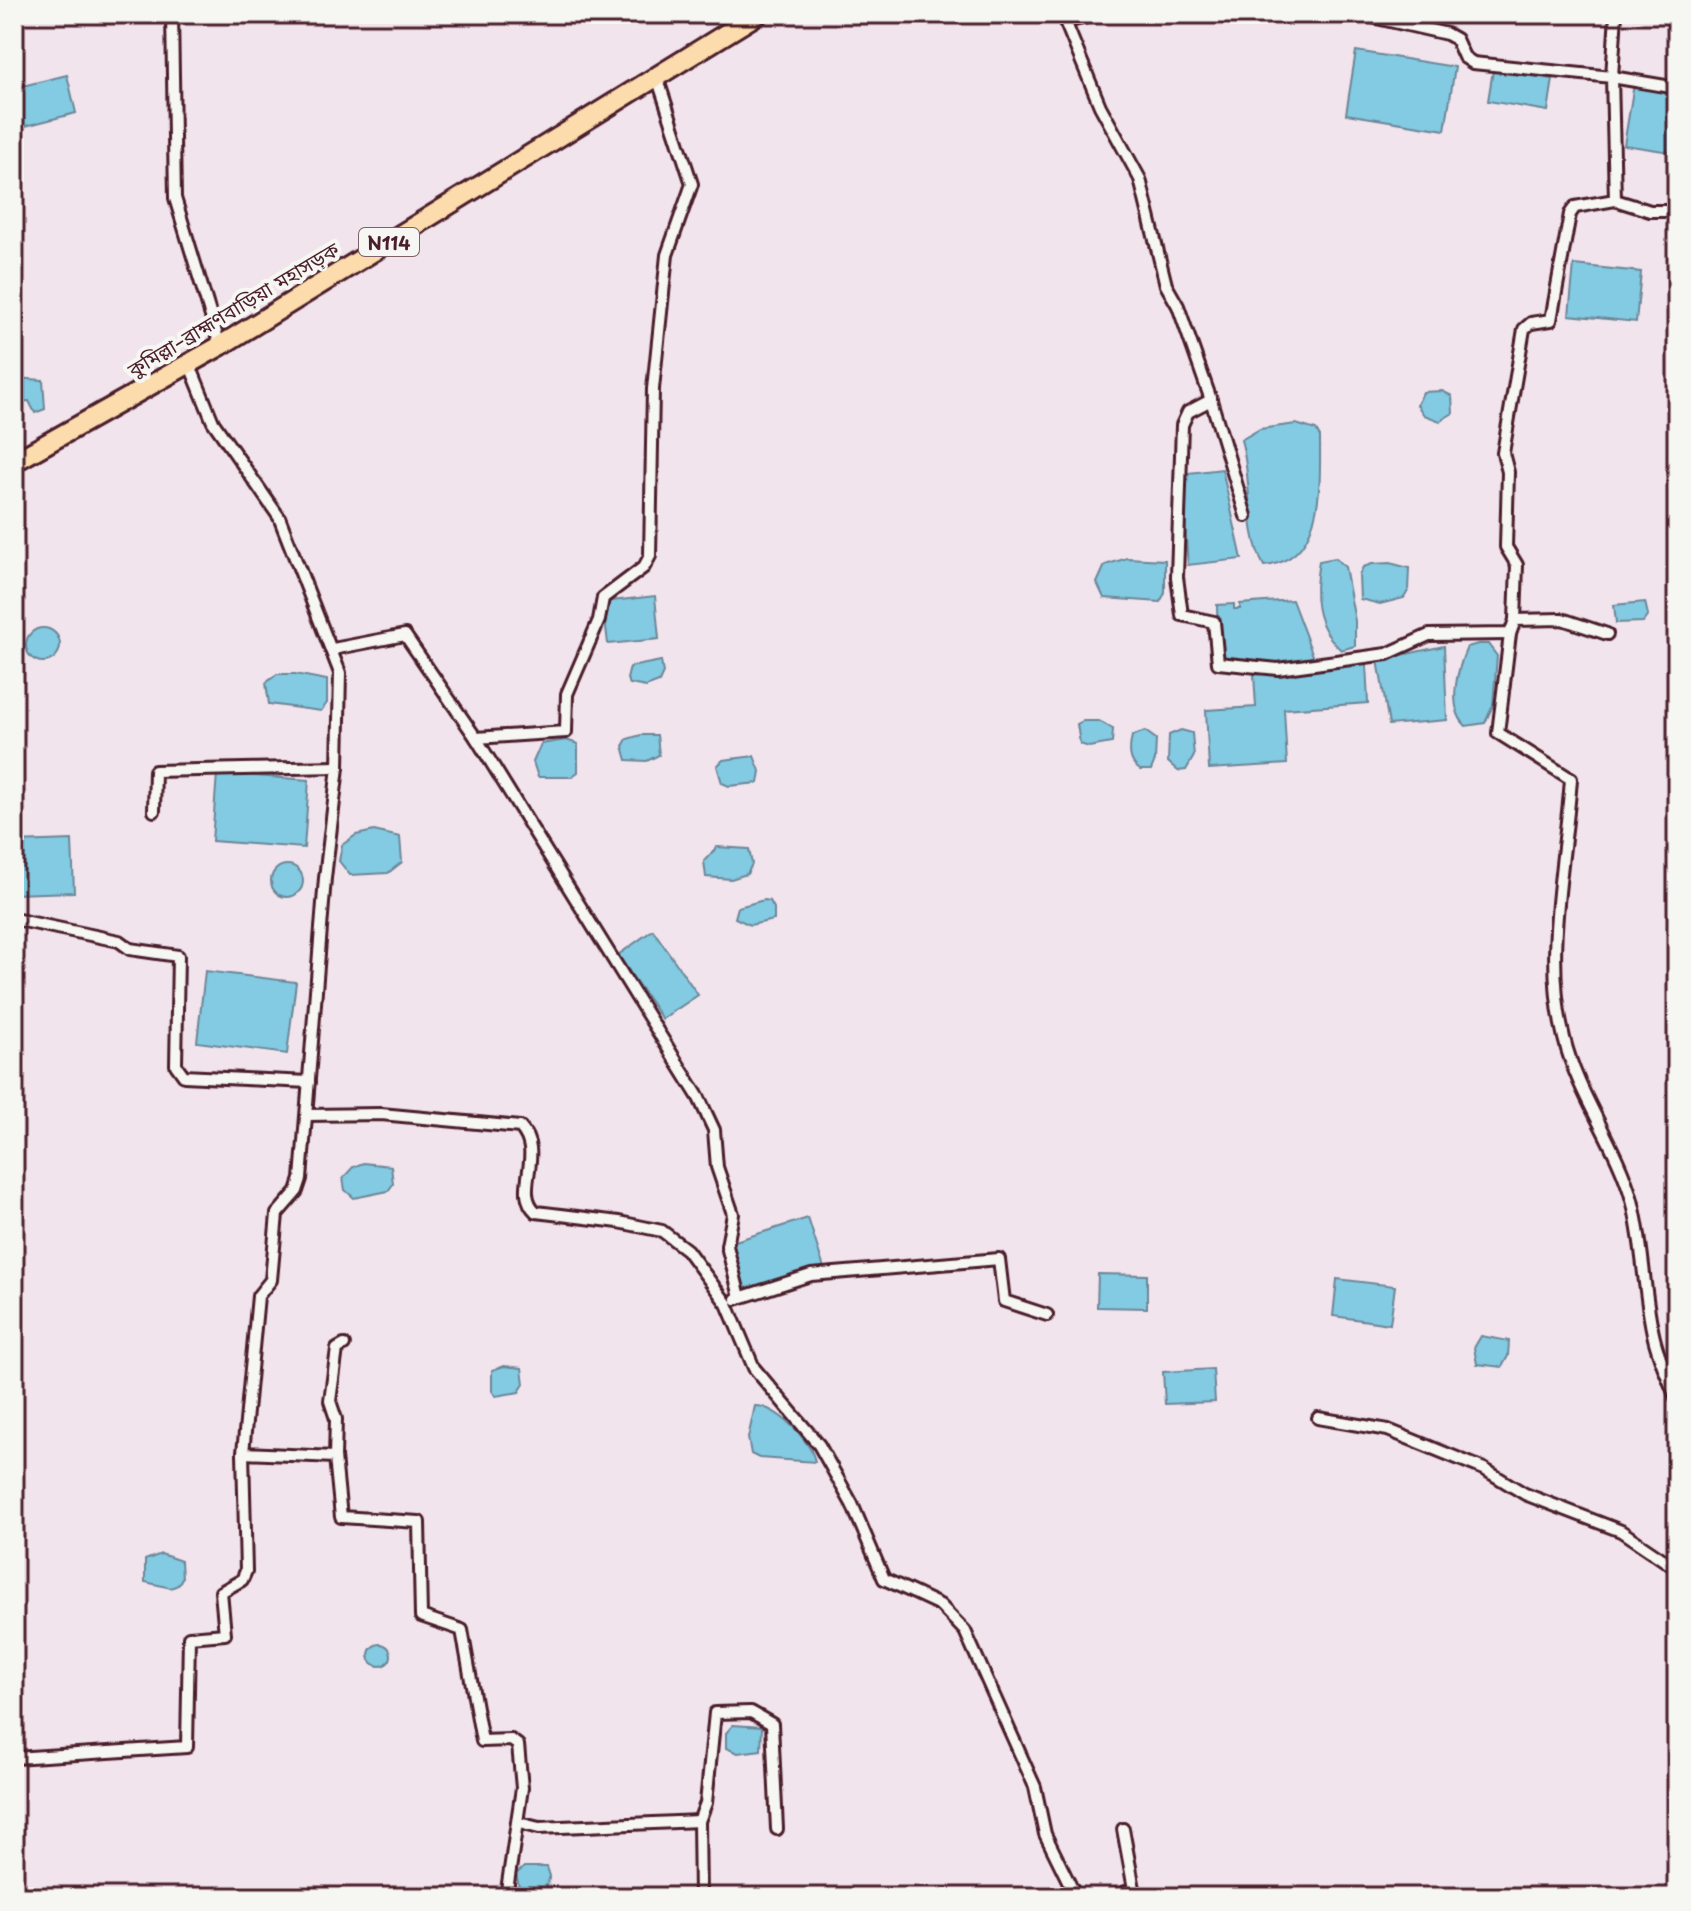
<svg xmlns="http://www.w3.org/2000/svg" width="1691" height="1911" viewBox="0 0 1691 1911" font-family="'Playpen Sans','Noto Sans Bengali',sans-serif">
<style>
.water{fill:#82cbe2;stroke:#6c8699;stroke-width:2}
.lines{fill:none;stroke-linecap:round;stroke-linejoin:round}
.street-casing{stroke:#4a1f2b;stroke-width:16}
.highway-casing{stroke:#4a1f2b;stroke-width:24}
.street{stroke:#f6f6f2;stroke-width:10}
.highway{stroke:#fcdcac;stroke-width:18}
.labels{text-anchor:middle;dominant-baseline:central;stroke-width:8;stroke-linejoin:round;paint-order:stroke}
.shield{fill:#f6f6f2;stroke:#7e6067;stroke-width:2}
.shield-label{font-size:18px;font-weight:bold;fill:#4a1f2b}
.street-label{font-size:20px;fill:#4a1f2b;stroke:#f6f6f2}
</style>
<rect width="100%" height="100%" fill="#f2e4ec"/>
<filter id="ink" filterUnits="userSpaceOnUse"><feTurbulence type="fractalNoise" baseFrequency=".0125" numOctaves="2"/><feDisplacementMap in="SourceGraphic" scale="16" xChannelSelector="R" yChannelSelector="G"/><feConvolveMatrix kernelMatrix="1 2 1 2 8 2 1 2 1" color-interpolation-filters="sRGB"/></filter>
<g filter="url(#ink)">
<g class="water">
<path d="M1356,51L1455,67L1445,130L1346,114Z"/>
<path d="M1493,70L1553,79L1548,111L1488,101Z"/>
<path d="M67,75L76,113L14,129V88Z"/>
<path d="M1634,84L1677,91V153L1624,145Z"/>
<path d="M1574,265L1641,272L1636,322L1569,315Z"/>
<path d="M14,378L43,380L45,409L35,413L29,401L14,402Z"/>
<path d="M1442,391L1452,396L1453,413L1440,421L1424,415L1417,405L1423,392Z"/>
<path d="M1296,424L1316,430L1320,437C1320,483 1325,561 1264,566C1244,529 1253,480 1241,440L1260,429Z"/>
<path d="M1222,469L1242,559L1188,565L1181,474Z"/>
<path d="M1127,558L1165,560V593L1160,602L1104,598L1097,583L1105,565Z"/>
<path d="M1335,558L1345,567L1355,621V646L1341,650C1314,625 1313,595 1319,561Z"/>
<path d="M1372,564L1390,563L1409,568L1408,591L1404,598L1380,604L1360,599L1359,575L1363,567Z"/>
<path d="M655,596L659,639L608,644L603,602Z"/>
<path d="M1292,600L1315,661L1279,665L1218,659L1217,605L1234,604V609H1240V604Z"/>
<path d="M1645,602L1648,615L1643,622L1616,623L1614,605Z"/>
<circle cx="43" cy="645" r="17"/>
<path d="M1478,644H1488L1497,656L1493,705L1485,723L1466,726C1446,707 1458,668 1467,647Z"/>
<path d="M1444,646L1447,720L1389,725L1378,660Z"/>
<path d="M661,661L663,673L659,682L646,687L630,684L627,679L630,667Z"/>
<path d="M1366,663L1368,703L1284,709L1287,764L1209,769L1206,710L1256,707L1254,675Z"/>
<path d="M277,674H295L327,680V703L321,711L269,704L266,683Z"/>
<path d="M1083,721H1099L1113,729L1112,743L1089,747L1080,744L1077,724Z"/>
<path d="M1181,730L1192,733L1194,756L1186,770L1178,771L1168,762L1169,735Z"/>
<path d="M1145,731L1156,739L1155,760L1151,770H1140C1128,762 1129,749 1132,736Z"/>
<path d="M641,735H657L659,755L647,761L627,760L623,746L627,739Z"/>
<path d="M566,740L578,744V772L571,777H538L533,762L541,744Z"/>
<path d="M754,756L760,771L758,783L729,786L722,783L717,766L723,760Z"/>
<path d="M217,773L309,780L304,848L212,841Z"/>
<path d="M374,831L400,837L402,862L388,873L350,875L339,861L342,845L356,835Z"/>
<path d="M72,840L74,892L14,894V842Z"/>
<path d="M717,847L749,849L752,864L747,874L731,879L706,877L704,861Z"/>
<circle cx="287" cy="881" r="16"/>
<path d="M764,900L770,901L774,908V920L750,925L735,918L738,907Z"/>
<path d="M653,930L698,995L662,1019L618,955Z"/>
<path d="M205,971L296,982L287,1054L197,1042Z"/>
<path d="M363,1163L391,1166L393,1184L388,1191L354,1198L345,1190L343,1178L353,1167Z"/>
<path d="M808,1218L824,1268L745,1294L729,1243Z"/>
<path d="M1098,1274L1147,1275V1308L1097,1307Z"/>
<path d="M1337,1279L1395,1286L1390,1324L1333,1316Z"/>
<path d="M1481,1336L1509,1341L1508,1356L1502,1367L1477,1364L1474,1348Z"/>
<path d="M504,1366L522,1368L524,1384L519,1392L496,1396L492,1391V1370Z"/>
<path d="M1213,1369L1215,1402L1165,1404L1163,1372Z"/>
<path d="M755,1406C776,1405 812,1441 815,1462L759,1458L751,1454L748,1438Z"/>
<path d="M161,1554L181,1561L182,1578L178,1585L171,1588L145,1582V1560Z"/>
<circle cx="380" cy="1655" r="11"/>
<path d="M733,1725L762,1727L761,1750L738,1753L726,1748V1733Z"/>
<path d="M524,1867H547L550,1876L546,1888L519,1887L516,1874Z"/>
</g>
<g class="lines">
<g class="street-casing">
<g id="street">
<path d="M172,14L175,198L220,346"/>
<path d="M1062,14L1100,106L1140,179L1166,285L1178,306L1211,400L1246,516"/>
<path d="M1359,14L1447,34L1456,39L1464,57L1473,63L1612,77L1615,200L1575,207L1570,214L1551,320L1531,323L1524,329L1503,453L1508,472L1506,547L1517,565L1515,620"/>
<path d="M1616,14L1612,77L1677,88"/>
<path d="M1065,22L1101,14"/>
<path d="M1615,200L1650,211H1677"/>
<path d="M1211,400L1188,412L1182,425L1177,577L1182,615L1214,622L1218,663L1278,669L1387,654L1429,635L1510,634L1515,620L1562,619L1607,634"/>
<path d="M1510,634L1498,733L1571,779C1565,864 1543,954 1564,1038C1578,1096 1616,1143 1632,1200C1644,1245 1643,1293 1654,1338C1659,1359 1669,1380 1677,1400"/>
<path d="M333,649L405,635L476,738L566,732L567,694L599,620L603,598L644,567L650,556L653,389L667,255L692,184L657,77"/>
<path d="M476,738L699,1098L714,1130L717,1167L733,1214L727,1246L740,1297"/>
<path d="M154,811L155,771L338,767"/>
<path d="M14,919L119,941L130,949L178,956L176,1065L184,1076L309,1082"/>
<path d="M307,1115L381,1114L520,1127C546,1155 512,1190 536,1212L619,1222L662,1231L687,1250L727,1304L754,1368L819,1445L852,1504L884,1579L940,1605L965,1631L1035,1787L1045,1834L1076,1897"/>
<path d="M736,1299L811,1275L999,1259L1004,1301L1047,1315"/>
<path d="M1318,1418L1388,1430L1484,1469L1525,1494L1621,1531L1677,1569"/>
<path d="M243,1453L335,1457L341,1517L419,1522L421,1616L462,1630L482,1741L511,1740L518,1745L522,1788L506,1897"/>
<path d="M335,1457L336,1419L330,1401L337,1349L344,1345"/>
<path d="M14,1758L187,1747L189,1637L225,1634L221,1592L242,1580L246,1571L243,1453L258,1296L271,1280L277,1214L297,1191L301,1179L325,878L338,767L340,673L279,517L213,422L189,363"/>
<path d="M699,1821L706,1803L715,1713L751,1712L772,1724L777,1829"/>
<path d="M519,1823L539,1828L699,1821L700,1897"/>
<path d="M1112,1897L1134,1889L1123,1829"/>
</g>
</g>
<g class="highway-casing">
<path id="highway" d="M14,462L220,346L758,14"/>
</g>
<use href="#street" class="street"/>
<use href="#highway" class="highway"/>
</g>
</g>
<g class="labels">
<rect class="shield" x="359" y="228" width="60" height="28" rx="6"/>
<g class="shield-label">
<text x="389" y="242">N114</text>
</g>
<g class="street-label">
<text transform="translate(233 309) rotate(-31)">কুমিল্লা–ব্রাহ্মণবাড়িয়া মহাসড়ক</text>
</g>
</g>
<rect width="1691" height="1911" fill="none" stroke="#f6f6f2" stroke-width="48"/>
<rect x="24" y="24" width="1643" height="1863" fill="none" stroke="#4a1f2b" stroke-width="3" filter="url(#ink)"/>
</svg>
